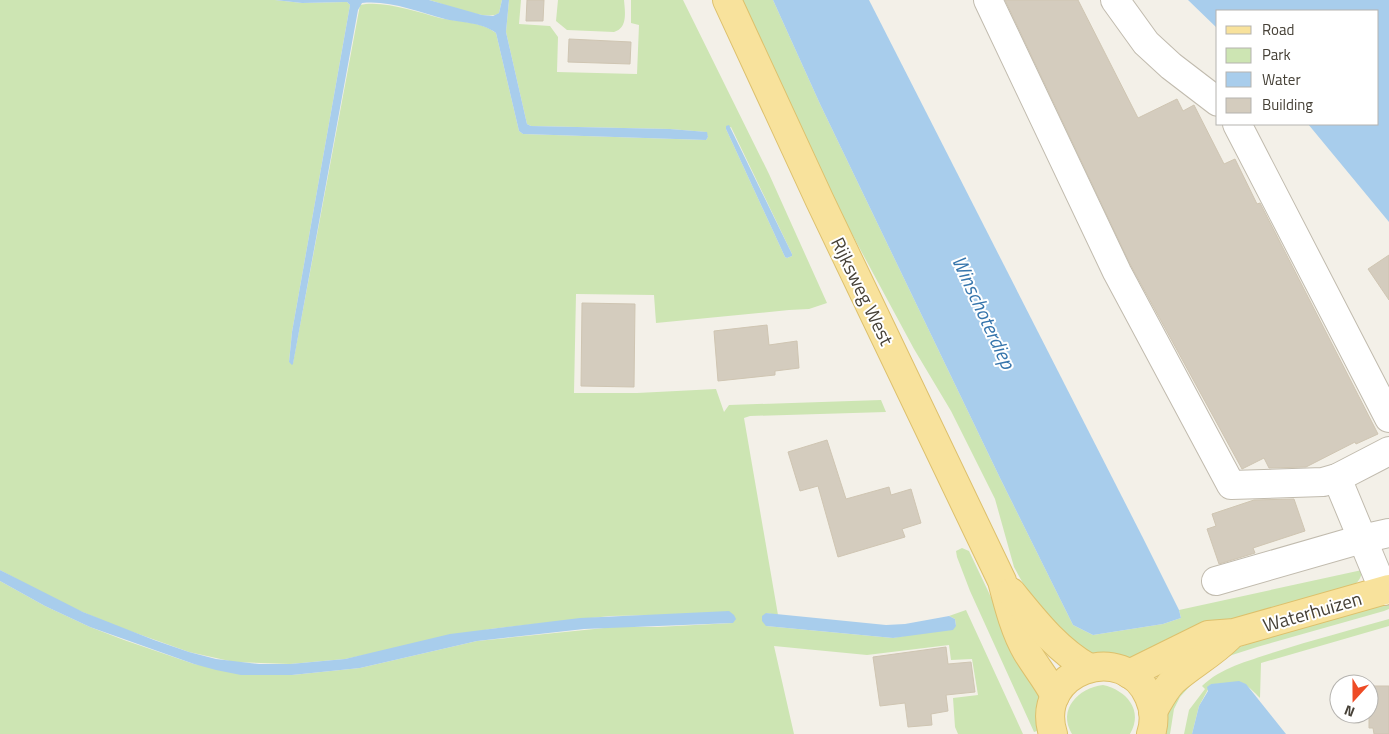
<svg xmlns="http://www.w3.org/2000/svg" width="1389" height="734" viewBox="0 0 1389 734" font-family="'Titillium Web',sans-serif">
<style>
.green{fill:#cde5b3;fill-rule:evenodd}
.water{fill:#a8cdec}
.building{fill:#d4ccbe;stroke:#cfc5b2}
.lines{fill:none;stroke-linecap:round;stroke-linejoin:round}
.minor-casing{stroke:#c1bbae;stroke-width:30}
.major-casing{stroke:#ddc06c;stroke-width:30}
.minor{stroke:#fff;stroke-width:28}
.major{stroke:#f8e29c;stroke-width:28}
.labels{text-anchor:middle;dominant-baseline:central;stroke-width:4;stroke-linejoin:round;paint-order:stroke}
.street-label{font-size:19px;fill:#464137;stroke:#fff}
.water-label{font-size:20px;font-style:italic;fill:#3675ac;stroke:#fff}
</style>
<rect width="100%" height="100%" fill="#f3f0e8"/>
<g class="green">
<path d="M0,0H275L302,3L347,2L350,5L292,332L289,362L293,363L360,5C383,0 417,12 440,18C458,22 481,21 496,33L519,131L523,134L706,140L708,137L706,132L670,129L531,126L527,124L506,32L509,0H521L519,24L550,26L558,37L557,72L637,74L639,25L631,23V0H683L769,174L827,303L809,309L789,310L656,323L654,295L576,294L574,393H637L716,389L724,412L729,405L881,400L886,412L750,416L744,418L778,615L766,613V626L893,638L956,626L955,619L949,616L966,610L1023,734H958L955,727L953,698L978,695L972,659L951,660L949,645L867,655L774,646L794,734H0V581L45,606L90,627L124,640L194,664L265,675H292L360,668L477,641L614,627H657L733,623L663,615L610,616L490,629L345,659L290,664L234,662L189,652L113,625L57,601L0,570ZM731,127L792,254V256L787,258L785,257L726,129Z"/>
<path d="M429,0H502L499,13C488,22 444,4 429,0Z"/>
<path d="M558,0H624C625,12 628,28 614,32L567,30L556,21Z"/>
<path d="M742,0H773L820,104L1001,480L1073,625L1093,635L1163,624L1181,618L1179,610L1362,570C1362,578 1357,583 1351,588L1303,603L1211,624L1136,658L1084,653L1031,598L1014,567L995,499L951,411L914,349L839,210Z"/>
<path d="M962,548L969,551L1009,635L1039,689L1040,730L1034,732L970,591L957,557L956,551Z"/>
<path d="M1389,602V609L1384,611L1257,647L1232,655L1217,662L1199,676L1180,697L1174,709L1170,734H1164C1167,720 1167,707 1175,694C1204,652 1256,641 1301,628C1331,620 1360,611 1389,602Z"/>
<path d="M1389,619V626L1261,663L1260,698C1237,674 1240,684 1211,684L1199,706L1192,734H1184L1189,710L1205,689L1202,686C1222,667 1249,661 1275,652C1312,640 1351,630 1389,619Z"/>
<path d="M1103,685C1126,690 1144,710 1130,734H1072C1057,710 1078,688 1103,685Z"/>
</g>
<g class="water">
<path d="M275,0H429L482,15L493,16L499,13L502,0H509L506,32L527,124L531,126L670,129L707,132L708,137L706,140L523,134L519,131L496,33C482,22 461,23 445,19C418,12 390,0 362,3L358,10L293,364L292,365L289,362L292,332L350,5L347,2L302,3Z"/>
<path d="M773,0H869L1144,540L1179,610L1181,618L1163,624L1093,635L1073,625L1001,480L820,104Z"/>
<path d="M1188,0H1389V222L1308,124H1378V11H1218V29Z"/>
<path d="M729,125L792,254V256L787,258L785,257L726,129V126Z"/>
<path d="M0,570L83,612L154,640L189,652L216,659L259,664H290L345,659L450,634L580,618L729,611L734,615L736,619L733,623L584,629L477,641L360,668L292,675H241L216,670L194,664L90,627L45,606L0,581Z"/>
<path d="M766,613L886,625L905,624L949,616L955,619L956,626L953,630L893,638L766,626L762,621V616Z"/>
<path d="M1239,681L1246,684L1286,734H1192L1199,706L1208,691L1207,687L1211,684Z"/>
</g>
<g class="building">
<path d="M527,0H544L543,21H526Z"/>
<path d="M1005,0H1078L1138,118L1177,99L1183,111L1194,105L1224,164L1235,159L1257,204L1260,203L1378,434L1356,444L1355,442L1306,467L1269,468L1264,458L1242,469L1130,264Z"/>
<path d="M569,39L631,42L630,64L568,62Z"/>
<path d="M1389,255V300L1368,269Z"/>
<path d="M582,303L635,304L634,387L581,386Z"/>
<path d="M767,325L769,345L797,341L799,368L775,371V375L718,381L714,331Z"/>
<path d="M827,440L846,499L889,487L891,495L911,489L921,523L902,529L905,537L838,557L818,486L800,491L788,452Z"/>
<path d="M1294,499L1305,531L1253,548L1255,553L1219,564L1207,529L1216,526L1212,514L1254,500Z"/>
<path d="M946,647L948,664L971,662L975,692L946,695L948,711L931,714L932,725L908,727L905,703L880,706L873,657Z"/>
<path d="M1369,686H1389V734H1374L1373,728H1369Z"/>
</g>
<g class="lines">
<g class="minor-casing">
<g id="minor">
<path d="M988,0L1117,272L1231,485L1323,482L1337,478L1389,451"/>
<path d="M1115,0L1146,43L1171,66L1218,102"/>
<path d="M1237,124L1389,418"/>
<path d="M1337,478L1384,591"/>
<path d="M1216,581L1362,539L1389,533"/>
</g>
</g>
<g class="major-casing">
<g id="major">
<path d="M727,0L820,201L1002,581C1008,604 1015,632 1027,652C1036,667 1047,680 1055,696"/>
<path d="M1011,592C1034,620 1056,649 1089,668"/>
<path d="M1129,674L1208,635L1234,633L1389,589"/>
<path d="M1153,711C1159,701 1165,689 1173,681C1191,665 1212,654 1229,637"/>
<path d="M1053,734C1033,671 1124,639 1149,697C1154,708 1155,722 1151,734"/>
</g>
</g>
<use href="#minor" class="minor"/>
<use href="#major" class="major"/>
</g>
<g class="labels">
<g class="street-label">
<text transform="translate(863 291) rotate(64)">Rijksweg West</text>
<text transform="translate(1312 611) rotate(-16)">Waterhuizen</text>
</g>
<g class="water-label">
<text transform="translate(984 312) rotate(65)">Winschoterdiep</text>
</g>
</g>
<rect x="1216" y="10" width="162" height="115" fill="#ffffff" stroke="#b5b3af"/>
<rect x="1226" y="26" width="25" height="8" fill="#f8e29c" stroke="#b5b3af"/>
<text x="1262" y="35" font-size="15" fill="#464137">Road</text>
<rect x="1226" y="48" width="25" height="15" fill="#cde5b3" stroke="#b5b3af"/>
<text x="1262" y="60" font-size="15" fill="#464137">Park</text>
<rect x="1226" y="72" width="25" height="15" fill="#a8cdec" stroke="#b5b3af"/>
<text x="1262" y="85" font-size="15" fill="#464137">Water</text>
<rect x="1226" y="98" width="25" height="15" fill="#d4ccbe" stroke="#b5b3af"/>
<text x="1262" y="110" font-size="15" fill="#464137">Building</text>
<g transform="translate(1354 699) rotate(201)"><circle r="24" fill="#ffffff" stroke="#b5b3af"/>
<path d="M0-4L9 19L0 12L-9 19Z" fill="#ee4b25"/>
<text y="-8" font-size="14" font-weight="bold" text-anchor="middle" fill="#464137">N</text>
</g>
</svg>
